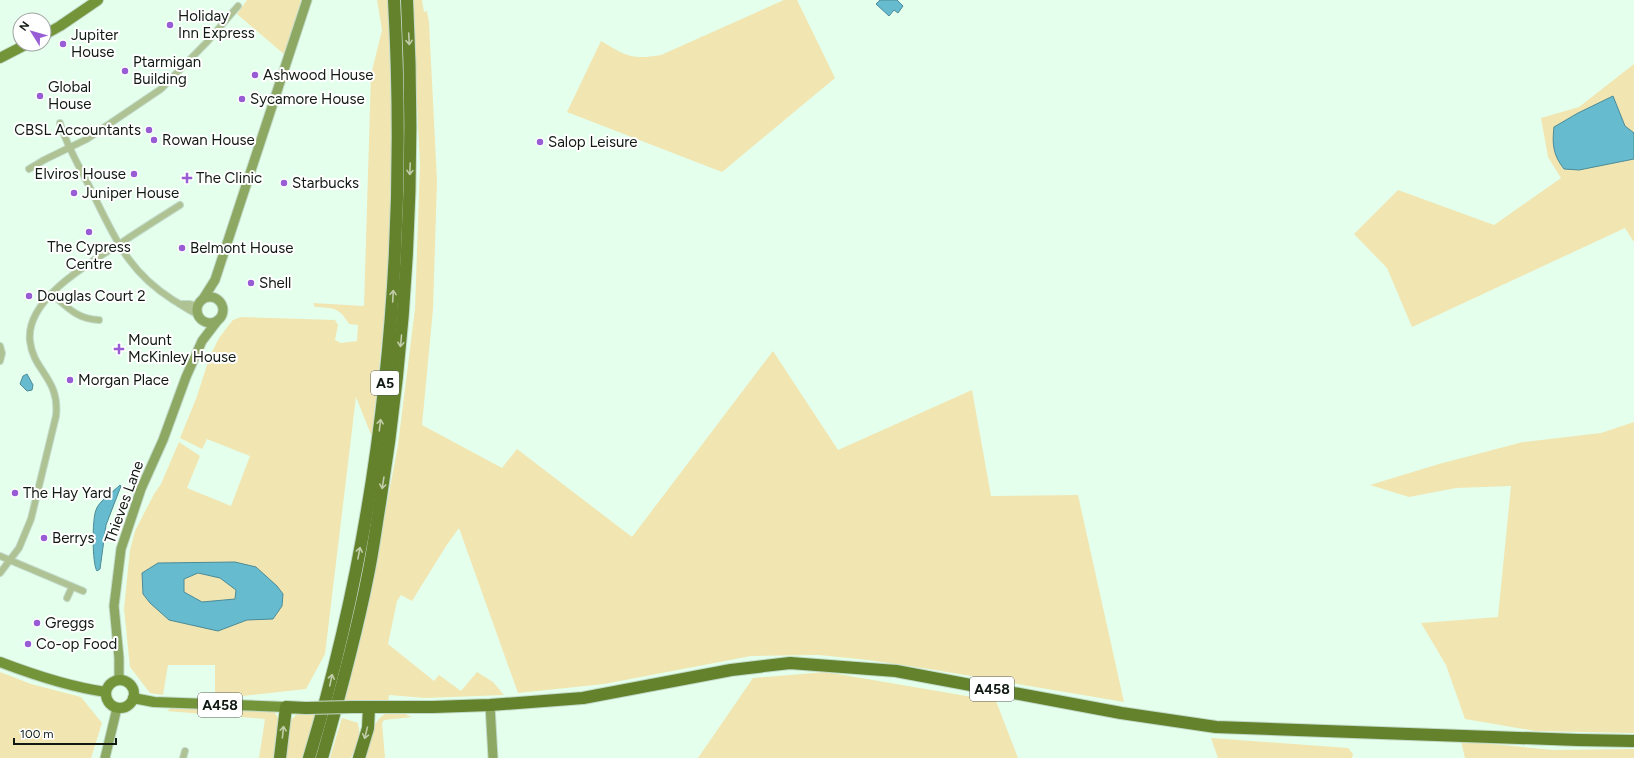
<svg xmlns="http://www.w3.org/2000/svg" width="1634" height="758" viewBox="0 0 1634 758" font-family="Figtree,sans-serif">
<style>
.green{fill:#f1e5b2}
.water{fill:#66bbcf;stroke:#4c8b97;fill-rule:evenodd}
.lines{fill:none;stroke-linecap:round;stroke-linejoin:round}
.street-casing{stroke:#c2dac9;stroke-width:8}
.secondary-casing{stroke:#c2dac9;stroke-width:11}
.primary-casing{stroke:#c2dac9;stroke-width:12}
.highway-casing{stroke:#c2dac9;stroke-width:14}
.street{stroke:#afc294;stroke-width:6}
.secondary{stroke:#8da862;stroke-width:9}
.primary{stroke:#749439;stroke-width:10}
.highway{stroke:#64812b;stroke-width:12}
.highway-bridge-casing{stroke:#c2dac9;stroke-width:14;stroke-linecap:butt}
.highway-bridge{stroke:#64812b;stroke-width:12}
.oneway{stroke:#c1cdaa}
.poi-dot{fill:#985dd4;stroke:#fff;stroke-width:1.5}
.labels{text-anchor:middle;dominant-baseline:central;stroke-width:4;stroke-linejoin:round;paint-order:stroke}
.shield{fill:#fff;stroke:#585f5a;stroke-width:1}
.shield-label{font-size:14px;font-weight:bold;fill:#101a13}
.poi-label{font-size:15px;fill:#101a13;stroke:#fff;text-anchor:start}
.street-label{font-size:15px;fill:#101a13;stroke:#fff}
</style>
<rect width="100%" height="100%" fill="#e4ffec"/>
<g class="green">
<path d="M247,0H301L285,55L237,14Z"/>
<path d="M377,0H388L393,178L389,270L372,437L356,397L325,654L306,689L215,699V665H168L163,695L150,693L130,667L124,609L130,550L135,531L154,494L161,484L179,442L200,456L187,488L231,506L250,456L207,439L202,449L180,438L196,399L210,356L219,338L228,326L233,320L241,317L335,320L338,325L335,340L341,343L357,341L358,325L349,324C339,307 333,308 315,307L313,303L364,306L371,75L382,30Z"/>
<path d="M412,0H422L424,12L427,11L429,22L437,181L433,309L422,425L502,468L517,449L632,537L773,351L838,450L972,390L991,496L1078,495L1124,702L929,669L868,660L819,655L751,656L604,684L518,693L459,528L446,546L412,601L401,595L397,601L388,644L434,681L439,675L461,691L477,672L493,682L504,695L425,698L389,695L388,702L345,700L365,621L398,445L415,309L420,165Z"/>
<path d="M784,0H797L835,78L722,172L567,112L601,41C627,56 630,60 661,55Z"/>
<path d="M1634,64V133L1625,126L1613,97L1616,163L1634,159V242L1625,228L1412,327L1387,268L1354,234L1398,190L1494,225L1561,178L1548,157L1541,118L1579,107Z"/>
<path d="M1634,422V733L1535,731L1465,719L1446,665L1421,623L1498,617L1511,486L1456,488L1409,497L1370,485L1439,464L1523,442L1601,433Z"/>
<path d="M0,672L31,684L81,697L102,723L91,758H0Z"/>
<path d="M826,672L996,701L1018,758H698L753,678Z"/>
<path d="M171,708L274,711L280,721L276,758H259L265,719L167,711Z"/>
<path d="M299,712L316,713L303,758H284L291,720Z"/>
<path d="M387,713L405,714L412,717L384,720L382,723L385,758H365C369,743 371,720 387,713Z"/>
<path d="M342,718L358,723L360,738L351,758H330Z"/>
<path d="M1211,738L1348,748L1353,754L1352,758H1218Z"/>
<path d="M1461,741L1553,750L1634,749V758H1465Z"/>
</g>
<g class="water">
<path d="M880,0H897L903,6L898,13L894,10L889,16L876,4Z"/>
<path d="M1613,96L1625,126L1634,133V159L1579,170L1564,169C1553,155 1552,144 1554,127L1578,113Z"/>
<path d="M27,374L33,385L32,390L27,391L20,384L23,376Z"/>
<path d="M120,485L121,486L106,525L100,569L97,571C92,564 92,519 96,510C98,502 114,491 120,485Z"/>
<path d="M235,562L256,567L277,586L283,594L282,606L273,619L247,620L218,631L169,620L150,603L143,594L142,573L158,563ZM198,573L220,578L236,590L235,599L202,602L184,592V579Z"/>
</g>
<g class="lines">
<g class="street-casing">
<g id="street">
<path d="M60,123C67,147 80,167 91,190C115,237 126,270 173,300C182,305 188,310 197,314"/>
<path d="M29,169L44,160L87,139L161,89L207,42L238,6"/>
<path d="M52,294C68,308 77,319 99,320"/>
<path d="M180,304H189L198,306"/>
<path d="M0,346L2,353L0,361"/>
<path d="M0,556L83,591"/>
<path d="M0,573L19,548L31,519L56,416C60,378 33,371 30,341C25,298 93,261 124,241C142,229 161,217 180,205"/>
<path d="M67,598L72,587"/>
<path d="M183,758L185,751"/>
</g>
</g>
<g class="secondary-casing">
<g id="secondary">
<circle cx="210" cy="310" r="13"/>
<path d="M203,299L215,280L307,0"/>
<path d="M119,680V658L114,606L121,549L141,489L163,440L186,377L202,341L218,320"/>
<path d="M490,705L493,758"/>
<path d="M105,758L117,708"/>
</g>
</g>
<g class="primary-casing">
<g id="primary">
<path d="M44,35L60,26L98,0"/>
<path d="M0,58L27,44"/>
<path d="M0,662C34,675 70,687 106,692"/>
<circle cx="120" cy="694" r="14"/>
<path d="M133,698L154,702L286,707"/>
</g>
</g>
<g class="highway-casing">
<g id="highway">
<path d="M352,707H433L490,705L583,698L731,670L790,663L896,671L1121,713L1216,727L1578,740L1634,741"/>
<path d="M280,758L286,707L306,708"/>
<path d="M309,758C383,513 408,255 394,0"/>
<path d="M322,758C339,698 356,636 368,575C373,551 376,527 380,503C407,336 416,169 407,0"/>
<path d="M359,758L368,728L369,707"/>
</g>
</g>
<use href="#street" class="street"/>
<use href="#secondary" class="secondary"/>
<use href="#primary" class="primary"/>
<use href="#highway" class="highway"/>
<g class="highway-bridge-casing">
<path id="highway-bridge" d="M306,708L352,707"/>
</g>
<use href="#highway-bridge" class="highway-bridge"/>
</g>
<defs><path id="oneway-shaft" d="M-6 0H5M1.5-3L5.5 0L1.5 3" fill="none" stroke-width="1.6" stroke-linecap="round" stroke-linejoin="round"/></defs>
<g class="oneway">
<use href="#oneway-shaft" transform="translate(409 39) rotate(87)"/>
<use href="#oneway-shaft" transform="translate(410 169) rotate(92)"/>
<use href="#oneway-shaft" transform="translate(393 296) rotate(-87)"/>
<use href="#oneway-shaft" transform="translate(401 341) rotate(95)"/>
<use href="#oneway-shaft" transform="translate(380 425) rotate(-83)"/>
<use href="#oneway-shaft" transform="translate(383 483) rotate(99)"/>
<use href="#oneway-shaft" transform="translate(359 553) rotate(-79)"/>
<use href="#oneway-shaft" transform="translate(331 680) rotate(-78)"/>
<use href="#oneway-shaft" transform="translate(283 732) rotate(-84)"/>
<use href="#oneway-shaft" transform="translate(366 733) rotate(104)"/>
</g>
<g class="poi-dot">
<circle cx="170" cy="25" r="4"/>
<circle cx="63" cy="44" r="4"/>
<circle cx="125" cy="71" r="4"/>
<circle cx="255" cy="75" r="4"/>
<circle cx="40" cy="96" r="4"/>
<circle cx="242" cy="99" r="4"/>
<circle cx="149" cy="130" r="4"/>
<circle cx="154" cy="140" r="4"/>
<circle cx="540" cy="142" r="4"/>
<circle cx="134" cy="174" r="4"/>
<path d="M185 172h4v4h4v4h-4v4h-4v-4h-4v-4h4z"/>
<circle cx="284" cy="183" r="4"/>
<circle cx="74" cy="193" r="4"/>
<circle cx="89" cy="232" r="4"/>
<circle cx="182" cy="248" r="4"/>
<circle cx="251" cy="283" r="4"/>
<circle cx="29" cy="296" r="4"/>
<path d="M117 343h4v4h4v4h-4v4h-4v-4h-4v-4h4z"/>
<circle cx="70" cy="380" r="4"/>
<circle cx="15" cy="493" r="4"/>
<circle cx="44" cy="538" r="4"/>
<circle cx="37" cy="623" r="4"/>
<circle cx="28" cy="644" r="4"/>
</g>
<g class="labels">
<g class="shield">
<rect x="371" y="371" width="28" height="24" rx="3"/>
<rect x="970" y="677" width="44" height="24" rx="3"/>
<rect x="198" y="693" width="44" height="24" rx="3"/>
</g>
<g class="shield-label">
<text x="385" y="383">A5</text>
<text x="992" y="689">A458</text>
<text x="220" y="705">A458</text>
</g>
<g class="poi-label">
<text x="178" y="16">Holiday<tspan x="178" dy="17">Inn Express</tspan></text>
<text x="71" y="35">Jupiter<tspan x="71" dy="17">House</tspan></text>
<text x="133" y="62">Ptarmigan<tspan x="133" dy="17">Building</tspan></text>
<text x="263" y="75">Ashwood House</text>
<text x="48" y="87">Global<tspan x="48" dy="17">House</tspan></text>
<text x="250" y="99">Sycamore House</text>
<text x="141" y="130" text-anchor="end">CBSL Accountants</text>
<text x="162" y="140">Rowan House</text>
<text x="548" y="142">Salop Leisure</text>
<text x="126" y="174" text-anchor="end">Elviros House</text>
<text x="196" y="178">The Clinic</text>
<text x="292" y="183">Starbucks</text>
<text x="82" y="193">Juniper House</text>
<text x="89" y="247" text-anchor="middle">The Cypress<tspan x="89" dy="17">Centre</tspan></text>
<text x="190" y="248">Belmont House</text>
<text x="259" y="283">Shell</text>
<text x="37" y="296">Douglas Court 2</text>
<text x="128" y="340">Mount<tspan x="128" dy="17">McKinley House</tspan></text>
<text x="78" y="380">Morgan Place</text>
<text x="23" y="493">The Hay Yard</text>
<text x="52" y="538">Berrys</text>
<text x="45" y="623">Greggs</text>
<text x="36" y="644">Co-op Food</text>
</g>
<g class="street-label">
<text transform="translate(124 502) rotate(-70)">Thieves Lane</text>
</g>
</g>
<g transform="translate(32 32) rotate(307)"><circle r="19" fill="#ffffff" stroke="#9fa3a1"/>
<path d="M0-3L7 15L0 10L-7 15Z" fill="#985dd4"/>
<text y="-6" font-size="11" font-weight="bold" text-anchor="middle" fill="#101a13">N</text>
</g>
<path d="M14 738v6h102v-6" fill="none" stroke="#101a13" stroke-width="2"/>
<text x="20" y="738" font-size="12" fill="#101a13" stroke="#ffffff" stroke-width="3" paint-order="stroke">100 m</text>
</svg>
